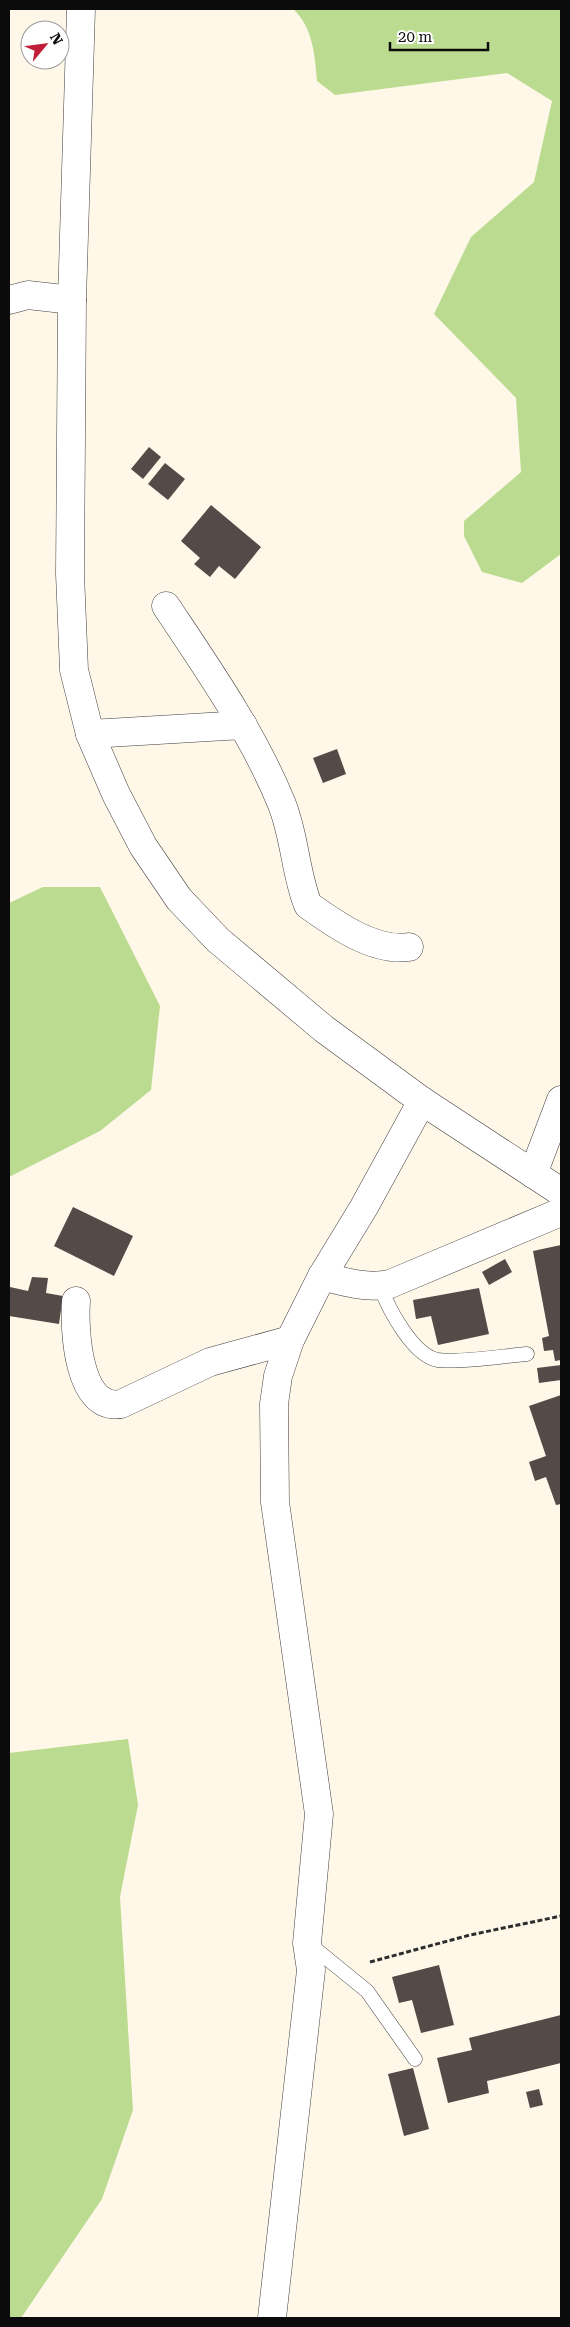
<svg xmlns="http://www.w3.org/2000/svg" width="570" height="2327" viewBox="0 0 570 2327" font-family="'Roboto Serif',serif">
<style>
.forest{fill:#bbdc90}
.building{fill:#544a47}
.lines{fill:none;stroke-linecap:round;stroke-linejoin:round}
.service-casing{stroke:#3e3e3e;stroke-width:15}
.minor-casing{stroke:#3e3e3e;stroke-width:29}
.tertiary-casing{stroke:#3e3e3e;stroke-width:29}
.path{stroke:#2d2d2d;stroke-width:3;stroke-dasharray:5 2.5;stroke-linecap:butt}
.service{stroke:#fff;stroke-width:14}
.minor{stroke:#fff;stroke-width:28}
.tertiary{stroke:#fff;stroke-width:28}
</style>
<rect width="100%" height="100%" fill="#fff8e9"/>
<g class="forest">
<path d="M293,9H561V554L522,583L482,572L464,536V521L521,472L516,398L434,314L471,237L534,182L552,101L507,73L335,95L317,81C315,56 313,27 293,9Z"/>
<path d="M43,887H100L160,1006L151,1090L100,1131L9,1177V903Z"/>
<path d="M128,1739L138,1805L120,1897L133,2110L102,2199L21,2318H9V1753Z"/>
</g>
<g class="building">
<path d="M149,447L161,457L143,479L131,469Z"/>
<path d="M165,463L185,479L168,500L148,484Z"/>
<path d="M211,505L261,547L235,579L219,566L210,577L194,564L200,558L181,541Z"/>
<path d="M337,749L346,774L323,783L313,758Z"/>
<path d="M73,1207L133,1236L114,1276L54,1246Z"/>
<path d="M561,1245V1360L555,1361L553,1350L544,1351L542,1338L549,1336L533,1251Z"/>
<path d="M505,1259L512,1272L489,1285L482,1272Z"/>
<path d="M32,1277L48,1278L46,1293L63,1296L59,1324L9,1316L10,1287L28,1291Z"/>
<path d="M479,1288L489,1334L438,1345L431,1316L416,1319L413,1300Z"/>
<path d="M561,1365V1380L539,1383L537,1368Z"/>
<path d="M561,1395V1504L556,1505L546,1477L535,1481L529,1462L546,1456L529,1406Z"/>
<path d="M439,1965L454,2025L421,2033L412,2000L399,2003L392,1977Z"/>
<path d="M561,2015V2063L487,2081L489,2093L448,2103L437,2058L472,2050L469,2038Z"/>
<path d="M413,2068L429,2129L404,2136L388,2074Z"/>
<path d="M539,2089L543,2105L530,2108L526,2092Z"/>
</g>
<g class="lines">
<g class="service-casing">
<g id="service">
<path d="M380,1286C388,1308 413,1356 438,1360C461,1363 502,1356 527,1354"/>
<path d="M308,1943L367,1991L415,2059"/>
</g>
</g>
<g class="minor-casing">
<g id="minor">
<path d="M9,300L28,295L72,300"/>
<path d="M166,606C208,669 252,732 281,802C295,835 295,873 308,905C336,925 374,952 409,947"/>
<path d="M90,734L243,725"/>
<path d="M533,1174L561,1100"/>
<path d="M322,1276C344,1282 367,1289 390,1284L561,1212"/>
<path d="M76,1301C74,1330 78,1412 121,1404L210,1362L290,1340"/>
<path d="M272,2318L311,1970L307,1943L319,1814L275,1502L274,1404L278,1376L290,1340L322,1276L364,1207L422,1101"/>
</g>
</g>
<g class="tertiary-casing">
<path id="tertiary" d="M81,9L72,300L70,574L74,670L90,734L116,794L143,846L179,899L218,940L324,1029L422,1101L561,1192"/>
</g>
<path class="path" d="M370,1962L470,1935L561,1916"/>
<use href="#service" class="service"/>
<use href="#minor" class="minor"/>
<use href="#tertiary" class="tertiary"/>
</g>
<rect width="570" height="2327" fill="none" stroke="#0b0b0b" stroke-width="20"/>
<g transform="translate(45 45) rotate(61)"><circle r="24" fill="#ffffff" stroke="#9d9d9d"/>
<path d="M0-4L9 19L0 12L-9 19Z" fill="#c01e38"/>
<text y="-8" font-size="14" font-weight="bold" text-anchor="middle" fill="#0b0b0b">N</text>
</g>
<path d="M390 42v8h98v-8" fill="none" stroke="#0b0b0b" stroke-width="2.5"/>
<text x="398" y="42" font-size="15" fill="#0b0b0b" stroke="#ffffff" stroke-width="4" paint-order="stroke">20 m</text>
</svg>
